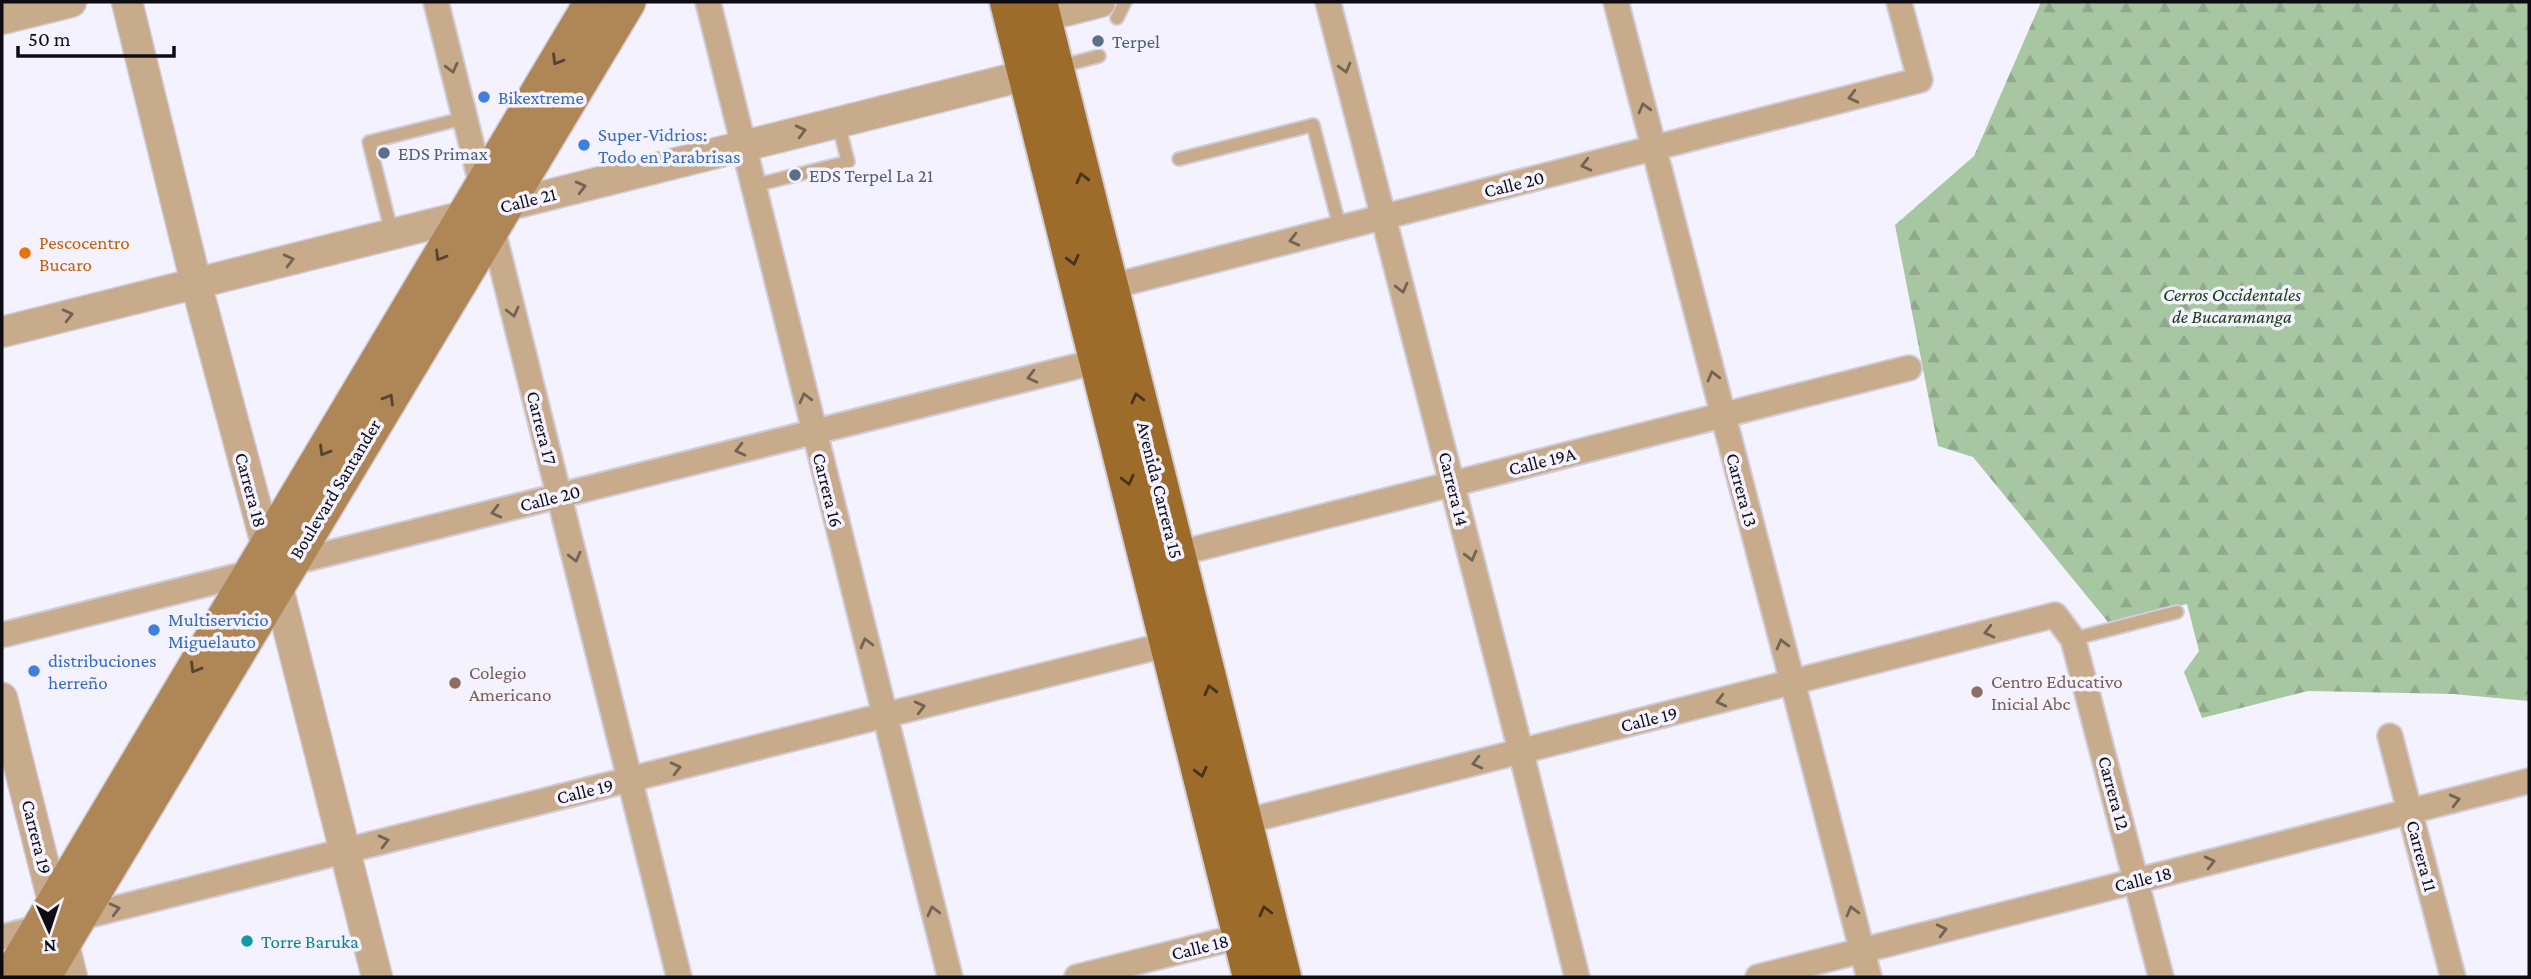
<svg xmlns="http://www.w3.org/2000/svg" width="2531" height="979" viewBox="0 0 2531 979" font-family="'Crimson Pro',serif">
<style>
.forest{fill:url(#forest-firs)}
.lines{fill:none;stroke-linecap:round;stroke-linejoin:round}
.service-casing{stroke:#d0cdd9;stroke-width:16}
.minor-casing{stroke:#d0cdd9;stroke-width:28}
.tertiary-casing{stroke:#d0cdd9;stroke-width:33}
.secondary-casing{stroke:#d0cdd9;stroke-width:38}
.primary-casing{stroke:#d0cdd9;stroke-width:42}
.service{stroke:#c7ab8b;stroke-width:12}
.minor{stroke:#c7ab8b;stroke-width:24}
.tertiary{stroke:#c7ab8b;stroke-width:30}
.secondary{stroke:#af8656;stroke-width:35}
.primary{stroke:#9d6c2a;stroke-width:38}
.oneway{stroke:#564331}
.oneway2{stroke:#736355}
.oneway3{stroke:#47321c}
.service-dot{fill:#5c6f8a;stroke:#f5f2ff;stroke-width:2.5}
.shop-dot{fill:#3f7fe0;stroke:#f5f2ff;stroke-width:2.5}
.food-dot{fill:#e8710a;stroke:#f5f2ff;stroke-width:2.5}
.education-dot{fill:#8d6e63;stroke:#f5f2ff;stroke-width:2.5}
.culture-dot{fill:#0f9aa8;stroke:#f5f2ff;stroke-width:2.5}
.labels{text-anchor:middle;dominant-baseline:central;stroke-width:7;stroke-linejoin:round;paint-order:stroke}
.service-label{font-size:19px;fill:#4e5e75;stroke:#f5f2ff;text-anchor:start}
.shop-label{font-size:19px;fill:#366cbe;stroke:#f5f2ff;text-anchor:start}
.street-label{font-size:19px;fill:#0d0c12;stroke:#f5f2ff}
.food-label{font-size:19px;fill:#c56008;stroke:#f5f2ff;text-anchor:start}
.park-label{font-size:19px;font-style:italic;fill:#144010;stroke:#f5f2ff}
.education-label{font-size:19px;fill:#785e54;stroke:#f5f2ff;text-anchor:start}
.culture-label{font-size:19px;fill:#0d838f;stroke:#f5f2ff;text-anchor:start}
</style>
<defs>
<pattern id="forest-firs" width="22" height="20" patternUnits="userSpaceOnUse" patternTransform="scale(1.75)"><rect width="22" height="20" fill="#a7c6a2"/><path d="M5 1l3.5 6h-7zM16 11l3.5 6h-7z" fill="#8fa98a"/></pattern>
</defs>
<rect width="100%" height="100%" fill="#f5f2ff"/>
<path class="forest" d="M2041,2H2529V701L2453,694L2308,691L2202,718L2184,672L2199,651L2187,604L2108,622L1973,457L1938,446L1895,225L1974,156Z"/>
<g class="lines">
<g class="service-casing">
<g id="service">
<path d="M1117,18L1125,2"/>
<path d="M1058,67L1099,56"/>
<path d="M1179,159L1313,125L1340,228"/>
<path d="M752,186L848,162L838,122"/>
<path d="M392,234L369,142L465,118"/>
<path d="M2073,639L2177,612"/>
</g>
</g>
<g class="minor-casing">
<g id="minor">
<path d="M436,2L679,977"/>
<path d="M708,2L950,977"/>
<path d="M1328,2L1521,752L1577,977"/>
<path d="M1616,2L1869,977"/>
<path d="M1109,287L1920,80L1899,2"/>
<path d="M1176,554L1909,368"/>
<path d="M2,635L1098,361"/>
<path d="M2390,736L2453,977"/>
<path d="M1243,822L2055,615L2073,639L2161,977"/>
<path d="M2,937L1169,644"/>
<path d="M1077,977L1242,936"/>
<path d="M1758,977L2529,781"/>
</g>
</g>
<g class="tertiary-casing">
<g id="tertiary">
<path d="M127,2L196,283L278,588L377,977"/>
<path d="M2,19L71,2"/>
<path d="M1022,22L1100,2"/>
<path d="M2,332L1047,70"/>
<path d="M2,698L72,977"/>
</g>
</g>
<g class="secondary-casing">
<g id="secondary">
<path d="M10,977L592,2"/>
<path d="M43,977L628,2"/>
</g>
</g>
<g class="primary-casing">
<g id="primary">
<path d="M1009,2L1252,977"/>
<path d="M1038,2L1282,977"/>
</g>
</g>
<use href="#service" class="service"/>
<use href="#minor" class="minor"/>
<use href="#tertiary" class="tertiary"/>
<use href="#secondary" class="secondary"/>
<use href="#primary" class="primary"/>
</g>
<defs><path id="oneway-chevron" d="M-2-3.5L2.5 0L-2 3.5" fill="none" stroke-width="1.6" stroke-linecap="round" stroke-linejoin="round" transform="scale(1.75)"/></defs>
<g class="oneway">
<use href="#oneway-chevron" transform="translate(557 60) rotate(121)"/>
<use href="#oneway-chevron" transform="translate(440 256) rotate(121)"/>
<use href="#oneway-chevron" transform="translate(389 399) rotate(-59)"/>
<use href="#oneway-chevron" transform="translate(324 451) rotate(121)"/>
<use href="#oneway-chevron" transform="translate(195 668) rotate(121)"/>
</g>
<g class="oneway2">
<use href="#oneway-chevron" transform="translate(452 68) rotate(76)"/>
<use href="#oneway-chevron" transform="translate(1345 68) rotate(75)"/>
<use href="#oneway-chevron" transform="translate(1853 97) rotate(166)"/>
<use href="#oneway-chevron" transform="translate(1644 108) rotate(-105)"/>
<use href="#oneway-chevron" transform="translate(801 131) rotate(-14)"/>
<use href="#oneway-chevron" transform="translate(1586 165) rotate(166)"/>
<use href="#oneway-chevron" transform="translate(581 187) rotate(-14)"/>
<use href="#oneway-chevron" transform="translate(1294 240) rotate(166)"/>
<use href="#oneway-chevron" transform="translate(289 260) rotate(-14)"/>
<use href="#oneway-chevron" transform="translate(1402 288) rotate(76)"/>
<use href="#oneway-chevron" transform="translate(513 312) rotate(76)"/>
<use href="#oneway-chevron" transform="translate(68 315) rotate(-14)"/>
<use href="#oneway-chevron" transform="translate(1713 376) rotate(-105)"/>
<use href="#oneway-chevron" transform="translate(1032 377) rotate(166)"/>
<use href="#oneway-chevron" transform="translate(805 398) rotate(-104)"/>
<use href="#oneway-chevron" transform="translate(740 450) rotate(166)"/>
<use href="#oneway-chevron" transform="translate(496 512) rotate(166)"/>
<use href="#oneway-chevron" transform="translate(1471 556) rotate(75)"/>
<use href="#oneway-chevron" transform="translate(575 557) rotate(76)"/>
<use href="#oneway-chevron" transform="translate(1989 632) rotate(166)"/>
<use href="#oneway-chevron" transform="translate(866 643) rotate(-104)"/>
<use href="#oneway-chevron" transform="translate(1782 644) rotate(-105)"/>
<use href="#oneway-chevron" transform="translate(1721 701) rotate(166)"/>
<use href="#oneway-chevron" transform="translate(920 707) rotate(-14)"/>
<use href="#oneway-chevron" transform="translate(1477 763) rotate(166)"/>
<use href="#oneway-chevron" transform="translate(676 768) rotate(-14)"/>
<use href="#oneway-chevron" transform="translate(2455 800) rotate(-14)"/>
<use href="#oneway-chevron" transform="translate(384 841) rotate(-14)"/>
<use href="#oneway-chevron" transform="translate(2210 862) rotate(-14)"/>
<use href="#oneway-chevron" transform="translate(115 909) rotate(-14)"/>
<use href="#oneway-chevron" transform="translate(933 911) rotate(-104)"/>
<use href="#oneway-chevron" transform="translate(1852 911) rotate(-105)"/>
<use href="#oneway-chevron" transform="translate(1942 930) rotate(-14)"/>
</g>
<g class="oneway3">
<use href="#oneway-chevron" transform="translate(1082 178) rotate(-104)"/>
<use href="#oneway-chevron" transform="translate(1073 260) rotate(76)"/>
<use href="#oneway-chevron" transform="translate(1137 398) rotate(-104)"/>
<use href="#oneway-chevron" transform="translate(1128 480) rotate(76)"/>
<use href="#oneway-chevron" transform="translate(1210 690) rotate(-104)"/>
<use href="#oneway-chevron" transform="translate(1201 772) rotate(76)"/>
<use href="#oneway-chevron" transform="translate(1265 911) rotate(-104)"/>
</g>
<g class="service-dot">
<circle cx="1098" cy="41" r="7"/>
<circle cx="384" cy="153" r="7"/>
<circle cx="795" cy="175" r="7"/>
</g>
<g class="shop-dot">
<circle cx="484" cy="97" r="7"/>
<circle cx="584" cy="145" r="7"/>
<circle cx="154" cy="630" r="7"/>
<circle cx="34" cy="671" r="7"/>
</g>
<circle class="food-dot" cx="25" cy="253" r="7"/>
<g class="education-dot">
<circle cx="455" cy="683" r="7"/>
<circle cx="1977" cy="692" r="7"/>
</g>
<circle class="culture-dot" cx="247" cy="941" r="7"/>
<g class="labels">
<g class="service-label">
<text x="1112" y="41">Terpel</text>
<text x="398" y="153">EDS Primax</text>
<text x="809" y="175">EDS Terpel La 21</text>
</g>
<g class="shop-label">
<text x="498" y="97">Bikextreme</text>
<text x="598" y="134">Super-Vidrios:<tspan x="598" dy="22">Todo en Parabrisas</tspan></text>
<text x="168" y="619">Multiservicio<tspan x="168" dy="22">Miguelauto</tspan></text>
<text x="48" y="660">distribuciones<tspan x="48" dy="22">herreño</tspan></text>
</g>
<g class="street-label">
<text transform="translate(1514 184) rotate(-14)">Calle 20</text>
<text transform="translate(528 200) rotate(-14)">Calle 21</text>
<text transform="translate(542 428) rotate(76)">Carrera 17</text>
<text transform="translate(1542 461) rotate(-14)">Calle 19A</text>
<text transform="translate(335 489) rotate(-59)">Boulevard Santander</text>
<text transform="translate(1454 489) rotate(76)">Carrera 14</text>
<text transform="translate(251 490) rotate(75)">Carrera 18</text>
<text transform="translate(828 490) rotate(76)">Carrera 16</text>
<text transform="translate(1160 490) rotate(76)">Avenida Carrera 15</text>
<text transform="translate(1742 490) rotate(75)">Carrera 13</text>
<text transform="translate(550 498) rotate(-14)">Calle 20</text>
<text transform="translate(1649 719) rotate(-14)">Calle 19</text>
<text transform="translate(585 791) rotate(-14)">Calle 19</text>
<text transform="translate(2114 793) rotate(75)">Carrera 12</text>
<text transform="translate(37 837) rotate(76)">Carrera 19</text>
<text transform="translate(2422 856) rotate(75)">Carrera 11</text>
<text transform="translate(2143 879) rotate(-14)">Calle 18</text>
<text transform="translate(1200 947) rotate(-14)">Calle 18</text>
</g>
<g class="food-label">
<text x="39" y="242">Pescocentro<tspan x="39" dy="22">Bucaro</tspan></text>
</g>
<g class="park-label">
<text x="2232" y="294">Cerros Occidentales<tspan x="2232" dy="22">de Bucaramanga</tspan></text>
</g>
<g class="education-label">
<text x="469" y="672">Colegio<tspan x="469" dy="22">Americano</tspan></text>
<text x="1991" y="681">Centro Educativo<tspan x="1991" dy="22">Inicial Abc</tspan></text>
</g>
<g class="culture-label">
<text x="261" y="941">Torre Baruka</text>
</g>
</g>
<rect width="2531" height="979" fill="none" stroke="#0d0c12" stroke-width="7"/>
<g transform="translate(49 930) rotate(177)" stroke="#f5f2ff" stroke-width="5" paint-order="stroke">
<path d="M0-5L12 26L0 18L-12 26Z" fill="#0d0c12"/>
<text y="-10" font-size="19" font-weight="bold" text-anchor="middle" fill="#0d0c12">N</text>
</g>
<path d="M18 46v10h156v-10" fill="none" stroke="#0d0c12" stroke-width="3.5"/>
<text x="28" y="46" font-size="21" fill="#0d0c12" stroke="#f5f2ff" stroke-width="5" paint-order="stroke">50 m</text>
</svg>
